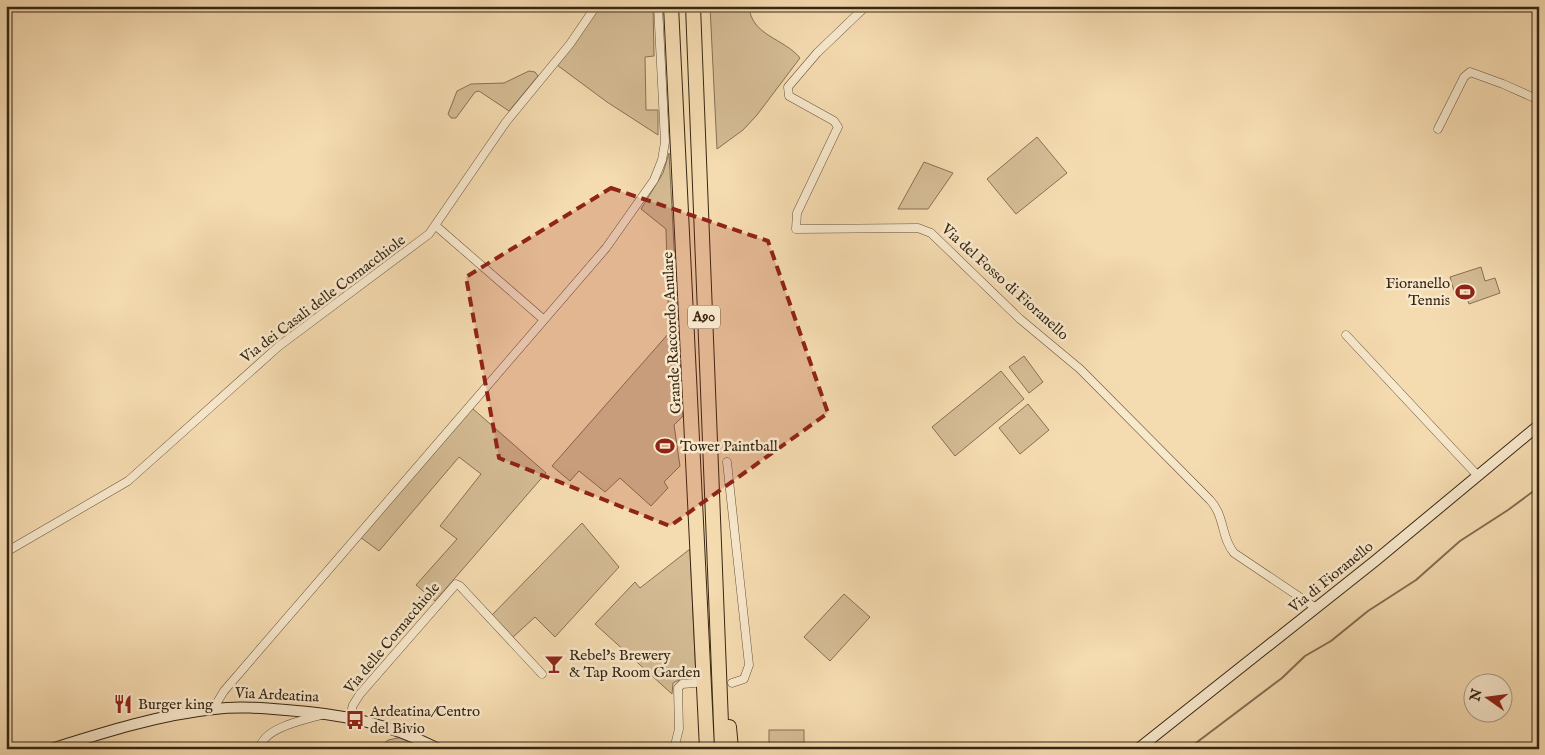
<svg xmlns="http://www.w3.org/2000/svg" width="1545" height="755" viewBox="0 0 1545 755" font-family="'IM FELL English',serif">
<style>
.green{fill:#d5bc95;stroke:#867154}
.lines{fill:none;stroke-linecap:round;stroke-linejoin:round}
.stream{stroke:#826d51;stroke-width:2}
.street-casing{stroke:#66533a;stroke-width:9}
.secondary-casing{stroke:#372613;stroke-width:12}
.highway-casing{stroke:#372613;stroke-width:16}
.street{stroke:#f8e8cc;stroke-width:8}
.secondary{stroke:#f8e8cc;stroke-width:10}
.highway{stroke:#f5dbb0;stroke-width:14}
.marked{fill:#8f2418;fill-opacity:0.2;stroke:#8f2418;stroke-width:4;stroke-dasharray:10 6;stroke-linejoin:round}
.labels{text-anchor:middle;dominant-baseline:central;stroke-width:5;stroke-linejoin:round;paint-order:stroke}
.shield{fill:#f8e8cc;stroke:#71604a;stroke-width:1}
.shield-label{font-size:14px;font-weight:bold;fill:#372613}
.street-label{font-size:15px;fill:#372613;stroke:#f8e8cc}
.poi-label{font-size:15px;fill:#372613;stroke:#f8e8cc;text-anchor:start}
</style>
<rect width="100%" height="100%" fill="#f5dbb0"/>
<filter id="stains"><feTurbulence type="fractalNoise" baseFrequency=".004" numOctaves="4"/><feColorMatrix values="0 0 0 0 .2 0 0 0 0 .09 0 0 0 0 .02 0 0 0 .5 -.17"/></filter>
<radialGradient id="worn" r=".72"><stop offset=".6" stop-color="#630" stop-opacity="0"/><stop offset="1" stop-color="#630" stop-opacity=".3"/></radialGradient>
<g class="green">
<path d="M599,6H653L654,56L645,57L646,110H658V135L607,102L557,65L574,45Z"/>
<path d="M710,6H749C751,36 784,38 800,58L757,115L743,130L717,149Z"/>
<path d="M529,71L535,72L538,76L509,111L479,91L475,92L456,118H451L448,114L457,91L471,84L504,83Z"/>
<path d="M1037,137L1067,173L1016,214L987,179Z"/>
<path d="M669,153L683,416L674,425L680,466L664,482L668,488L651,506L620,478L605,492L579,471L570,481L552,466L669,333L666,229L641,209L663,173Z"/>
<path d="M924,162L953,173L928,209H898Z"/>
<path d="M1481,267L1485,281L1495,278L1500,293L1469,304L1464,289L1467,287L1454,291L1450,277Z"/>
<path d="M1024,356L1043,382L1029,393L1009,367Z"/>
<path d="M1001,371L1024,399L955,456L932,427Z"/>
<path d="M1028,404L1049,430L1020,454L999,428Z"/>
<path d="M472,408L546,473L435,601L416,585L457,539L440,526L481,474L459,457L379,551L360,537Z"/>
<path d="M582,523L619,567L555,637L535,617L512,638L492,615Z"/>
<path d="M690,549L696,678L679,680L673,683L672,694L595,624L635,582L640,588Z"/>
<path d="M844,594L870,617L830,661L804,637Z"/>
<rect x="769" y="730" width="35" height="19"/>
<path d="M403,737L422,746L420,749H378L388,740Z"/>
</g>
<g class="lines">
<path class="stream" d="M1188,749L1282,678L1305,656L1331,641L1368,611L1416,580L1460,541L1508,510L1539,487"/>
<g class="street-casing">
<g id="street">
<path d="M866,6L817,53L788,87L789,96L834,121L838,127L797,213L796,229L918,228L931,233L1020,319L1080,369L1210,500C1225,516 1221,538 1234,553L1316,608"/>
<path d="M1438,129L1464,77L1470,72L1503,84L1539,100"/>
<path d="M436,226L543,319"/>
<path d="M1346,335L1478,476"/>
<path d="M727,462L749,665L744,679L732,683"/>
<path d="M6,552L128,481L279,346L429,234L506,122L570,44L596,6"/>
<path d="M213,709L224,691L606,248L654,180L662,160L665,142L658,6"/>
<path d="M350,716L353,705L360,694L456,584L460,586L542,674"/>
<path d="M260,749C262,728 304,720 321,715"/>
<path d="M674,749L679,729L678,688L682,684L695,683"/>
</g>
</g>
<g class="secondary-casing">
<g id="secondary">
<path d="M51,749C105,732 158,715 214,709C238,706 262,708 286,710C343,714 387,723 439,749"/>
<path d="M1138,749L1375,561L1539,425"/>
</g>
</g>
<g class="highway-casing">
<g id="highway">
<path d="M671,6L707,749"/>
<path d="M693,6L722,749"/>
<path d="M729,727L731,749"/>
</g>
</g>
<use href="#street" class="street"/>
<use href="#secondary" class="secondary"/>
<use href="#highway" class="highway"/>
</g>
<path class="marked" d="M611,188L768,241L828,413L670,526L499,458L466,277Z"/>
<defs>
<g id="stadium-bare" transform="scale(1.5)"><path d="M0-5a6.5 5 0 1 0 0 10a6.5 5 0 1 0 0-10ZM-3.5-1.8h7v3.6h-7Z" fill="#8f2418" stroke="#f8e8cc" stroke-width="2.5" paint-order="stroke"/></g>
<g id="bar-bare" transform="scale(1.5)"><path d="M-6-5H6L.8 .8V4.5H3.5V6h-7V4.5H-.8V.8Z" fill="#8f2418" stroke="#f8e8cc" stroke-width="2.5" paint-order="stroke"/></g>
<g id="restaurant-bare" transform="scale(1.5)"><path d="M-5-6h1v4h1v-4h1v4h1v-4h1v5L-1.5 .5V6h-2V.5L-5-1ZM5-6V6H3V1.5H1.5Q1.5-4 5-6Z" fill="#8f2418" stroke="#f8e8cc" stroke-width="2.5" paint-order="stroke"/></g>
<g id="bus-bare" transform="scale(1.5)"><path d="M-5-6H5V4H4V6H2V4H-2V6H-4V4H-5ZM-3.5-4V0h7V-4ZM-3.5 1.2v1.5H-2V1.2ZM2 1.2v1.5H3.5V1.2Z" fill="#8f2418" stroke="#f8e8cc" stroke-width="2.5" paint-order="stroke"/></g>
</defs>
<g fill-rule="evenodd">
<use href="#stadium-bare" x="1465" y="292"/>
<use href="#stadium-bare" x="665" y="446"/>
<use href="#bar-bare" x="554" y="664"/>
<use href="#restaurant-bare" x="123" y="704"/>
<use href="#bus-bare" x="355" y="720"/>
</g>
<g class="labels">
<rect class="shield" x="688" y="305.5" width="32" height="23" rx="4"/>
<g class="shield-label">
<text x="704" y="317">A90</text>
</g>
<g class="street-label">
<text transform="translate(1005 282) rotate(42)">Via del Fosso di Fioranello</text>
<text transform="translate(323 299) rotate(-37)">Via dei Casali delle Cornacchiole</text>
<text transform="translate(672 333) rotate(-93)">Grande Raccordo Anulare</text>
<text transform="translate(1331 577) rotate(-39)">Via di Fioranello</text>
<text transform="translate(392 638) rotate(-50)">Via delle Cornacchiole</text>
<text transform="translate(277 695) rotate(3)">Via Ardeatina</text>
</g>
<g class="poi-label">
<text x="1450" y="283" text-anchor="end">Fioranello<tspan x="1450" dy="17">Tennis</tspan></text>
<text x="680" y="446">Tower Paintball</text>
<text x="569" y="655">Rebel's Brewery<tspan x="569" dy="17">&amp; Tap Room Garden</tspan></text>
<text x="138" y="704">Burger king</text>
<text x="370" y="711">Ardeatina/Centro<tspan x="370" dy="17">del Bivio</tspan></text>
</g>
</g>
<rect width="1545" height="755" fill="none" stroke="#f5dbb0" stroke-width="25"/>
<rect x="8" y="8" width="1530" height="740" fill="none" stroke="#372613" stroke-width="2.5"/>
<rect x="12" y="12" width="1520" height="730" fill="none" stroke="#372613"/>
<g transform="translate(1488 698) rotate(284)"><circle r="24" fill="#f8e8cc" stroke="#ab9a82"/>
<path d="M0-4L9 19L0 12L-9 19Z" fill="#8f2418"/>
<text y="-8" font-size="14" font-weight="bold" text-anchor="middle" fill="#372613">N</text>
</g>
<rect width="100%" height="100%" filter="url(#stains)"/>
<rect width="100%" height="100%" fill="url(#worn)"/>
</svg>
